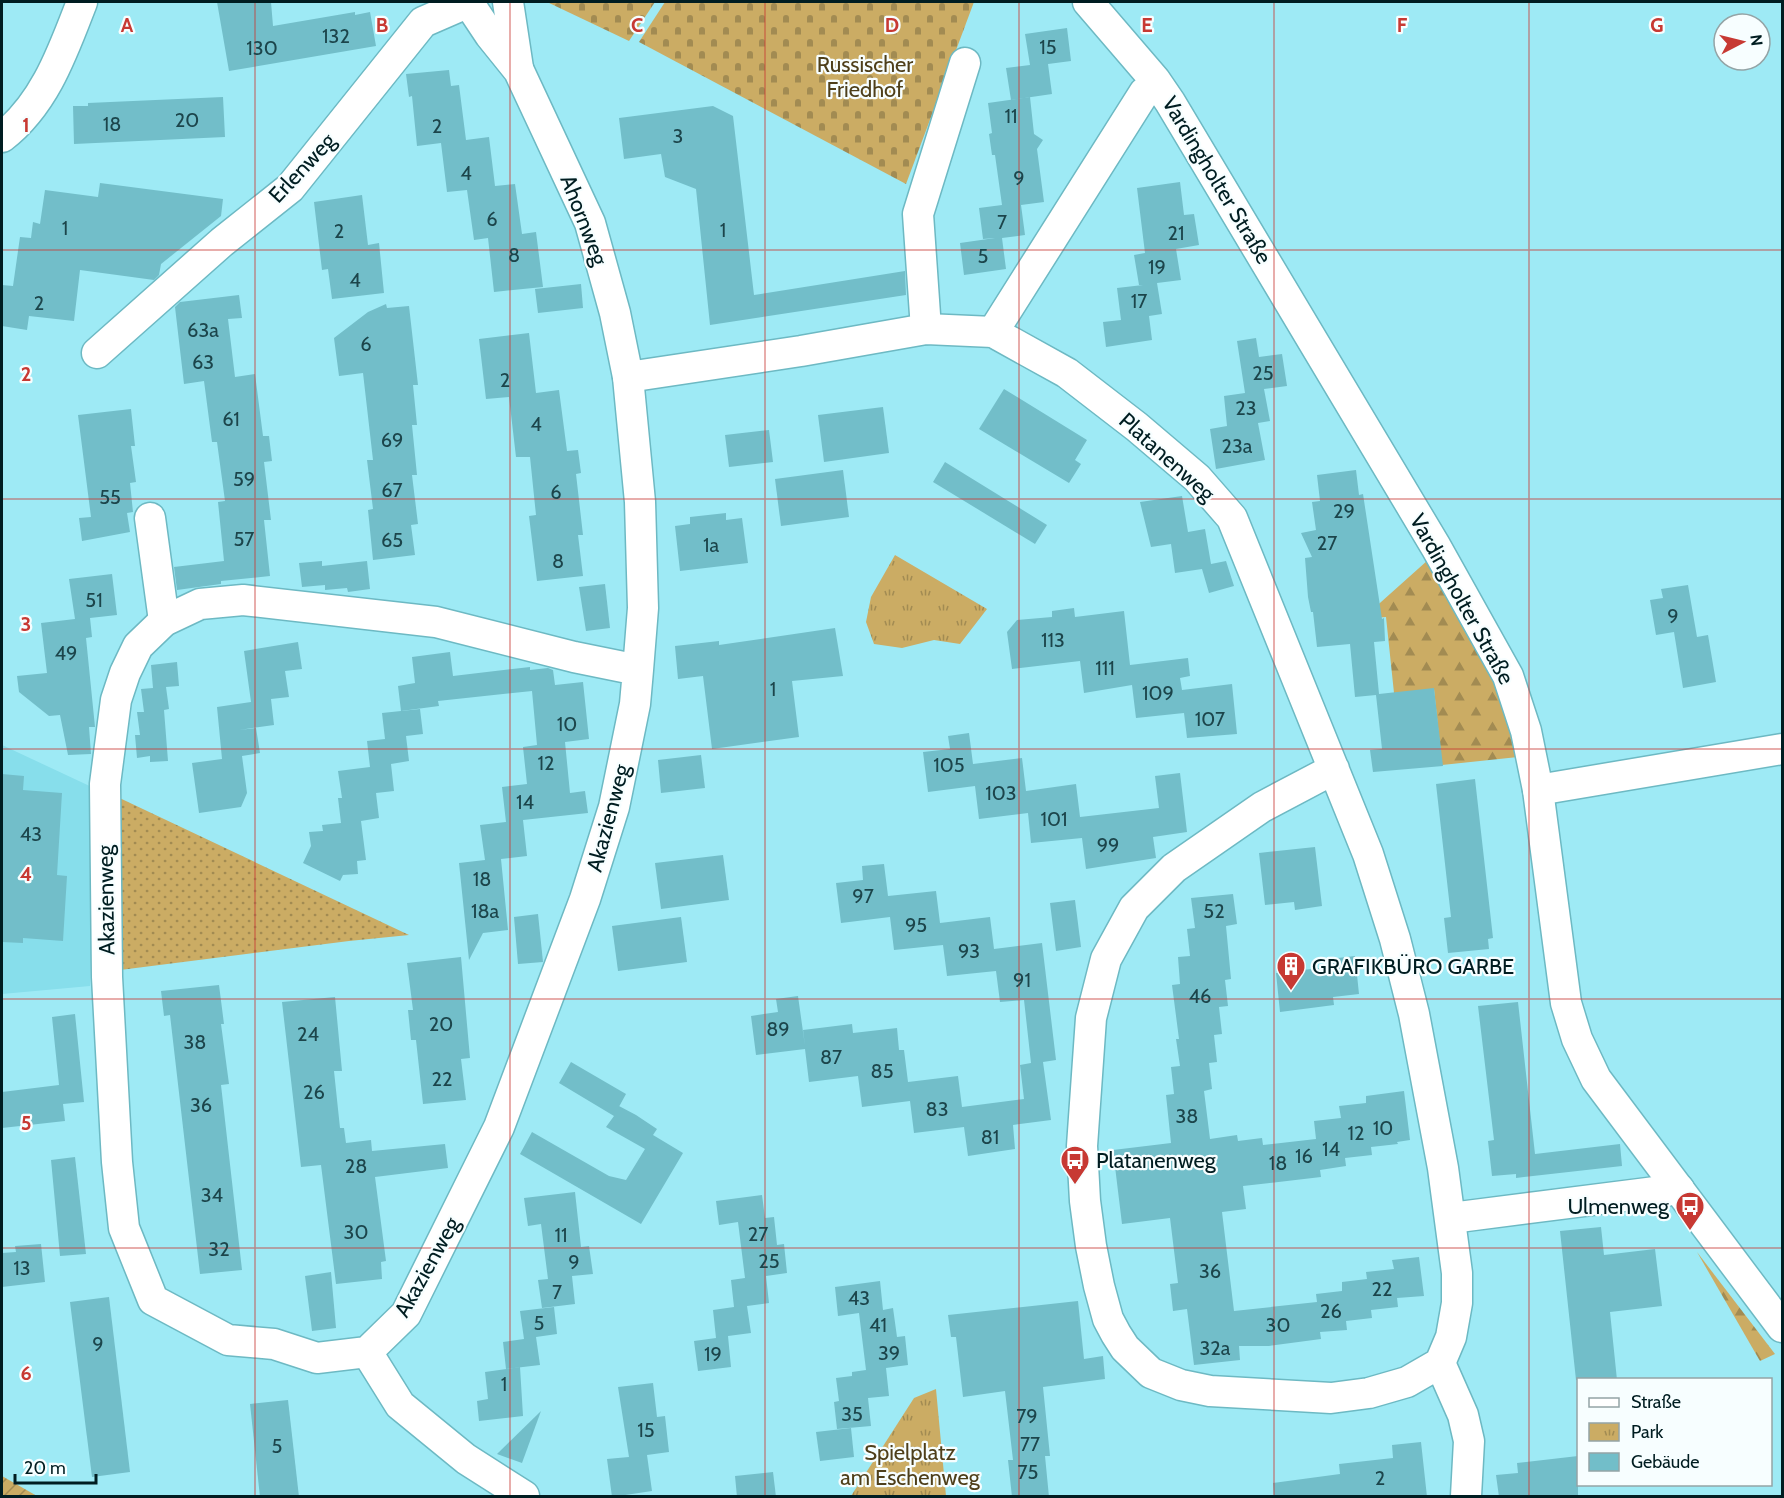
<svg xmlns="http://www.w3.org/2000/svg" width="1784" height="1498" viewBox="0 0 1784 1498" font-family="Cabin,sans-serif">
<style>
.built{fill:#87deeb}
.grass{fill:url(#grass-dots)}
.forest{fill:url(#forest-firs)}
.cemetery{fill:url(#cemetery-stones)}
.park{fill:url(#park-tufts)}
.garden{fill:url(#garden-furrows)}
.building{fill:#72bec9}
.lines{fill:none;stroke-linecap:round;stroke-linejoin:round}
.minor-casing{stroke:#6db9c3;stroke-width:33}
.minor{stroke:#fff;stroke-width:30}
.grid{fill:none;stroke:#c73933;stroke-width:1.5;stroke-opacity:0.55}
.labels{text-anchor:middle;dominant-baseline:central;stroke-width:4.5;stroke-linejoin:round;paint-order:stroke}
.number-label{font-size:20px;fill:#1c454b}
.park-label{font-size:22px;fill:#4e3f1a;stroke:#f7feff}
.street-label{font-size:22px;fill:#001d21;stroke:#f7feff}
.poi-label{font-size:22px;fill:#001d21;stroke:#f7feff;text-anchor:start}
.grid-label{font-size:20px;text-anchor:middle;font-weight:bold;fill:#c73933;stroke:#f7feff;stroke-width:4.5;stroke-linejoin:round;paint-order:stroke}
</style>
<defs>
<pattern id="grass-dots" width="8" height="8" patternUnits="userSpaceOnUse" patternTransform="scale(1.5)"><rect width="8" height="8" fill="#cbac64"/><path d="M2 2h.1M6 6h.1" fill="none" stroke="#a28b52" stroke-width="1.8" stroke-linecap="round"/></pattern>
<pattern id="forest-firs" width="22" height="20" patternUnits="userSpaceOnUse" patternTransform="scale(1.5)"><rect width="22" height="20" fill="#cbac64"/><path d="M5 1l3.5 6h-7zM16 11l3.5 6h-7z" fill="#a28b52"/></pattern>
<pattern id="cemetery-stones" width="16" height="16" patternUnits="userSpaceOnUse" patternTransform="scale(1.5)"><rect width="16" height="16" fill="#cbac64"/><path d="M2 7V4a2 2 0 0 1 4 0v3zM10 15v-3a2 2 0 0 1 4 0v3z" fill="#a28b52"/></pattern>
<pattern id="park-tufts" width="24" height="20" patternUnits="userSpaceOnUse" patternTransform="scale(1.5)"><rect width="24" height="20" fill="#cbac64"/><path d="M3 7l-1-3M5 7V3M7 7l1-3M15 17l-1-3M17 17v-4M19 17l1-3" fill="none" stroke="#a28b52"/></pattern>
<pattern id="garden-furrows" width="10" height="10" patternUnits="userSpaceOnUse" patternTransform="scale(1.5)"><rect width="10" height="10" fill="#cbac64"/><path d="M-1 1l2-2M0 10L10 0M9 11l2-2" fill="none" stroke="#a28b52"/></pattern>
</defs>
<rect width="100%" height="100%" fill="#9eeaf5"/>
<path class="built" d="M2,745L96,789L90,986L2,994Z"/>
<path class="grass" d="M109,793L409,935L349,941L120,970Z"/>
<g class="forest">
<path d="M1428,560L1498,680L1518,757L1442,765L1434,689L1394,693L1386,617L1362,619Z"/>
<path d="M1697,1252L1775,1354L1760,1361Z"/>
</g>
<g class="cemetery">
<path d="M547,2H655L629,41Z"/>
<path d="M665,2H974L906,184L639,42Z"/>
</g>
<g class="park">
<path d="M895,555L987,609L960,644L934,640L902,648L874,644L866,622L871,597Z"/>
<path d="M936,1389L946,1496H851L914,1398Z"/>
</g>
<path class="garden" d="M2,1476L37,1496H2Z"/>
<g class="building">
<path d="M217,2H271L273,26L355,12V15L370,12L376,46L229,71Z"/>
<path d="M1067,28L1071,61L1048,64L1052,94L1011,100L1006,68L1030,65L1025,34Z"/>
<path d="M449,70L451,86L459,85L466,140L489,137L495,186L515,184L522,234L536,232L543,287L494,292L488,238L474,240L467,190L447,192L441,143L417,146L412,96L409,97L406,74Z"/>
<path d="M223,97L225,137L74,144L73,106H88V103Z"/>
<path d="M1030,97L1034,134L1043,140L1037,149L1044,202L1021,205L1025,235L1002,238L1006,269L964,275L960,243L995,238L983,239L979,208L1002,205L995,155H992L989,134L992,133L988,103Z"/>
<path d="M713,106L733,116L754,295L905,271L906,295L710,325L696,189L665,177L661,154L624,159L619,118Z"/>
<path d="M1180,182L1184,215L1194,214L1199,245L1176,249L1181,280L1157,283L1162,314L1149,316L1152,340L1106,347L1103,322L1121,320L1117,288L1143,285H1139L1134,255L1145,253L1137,188Z"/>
<path d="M100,183L223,199L221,216L161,264L159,275L154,280L80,270L74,321L29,316L27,330L2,326V285L13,286L20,237L31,238L33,222L40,224L45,190L98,197Z"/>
<path d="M362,195L368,245L379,243L384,293L332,299L328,269L322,270L314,202Z"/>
<path d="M581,284L583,308L538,313L535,289Z"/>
<path d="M239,295L242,318L228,319L235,377L255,374L263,436H269L272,461L264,462L271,520H264L270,576L221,581V584L177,590L174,567L224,561L218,502L225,501L217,442H212L204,381L184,384L175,307L180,302Z"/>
<path d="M386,304L387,308L409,306L418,385H413L417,425H412L417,475H412L418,524L411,525L415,555L373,560L368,510L373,509L367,460H373L363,373L339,376L334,338L368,312Z"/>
<path d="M529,333L536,393L559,390L567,451L578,450L581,473L576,474L583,535H578L583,576L537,581L529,516L536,515L530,457H516L509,397L486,399L479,339Z"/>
<path d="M1256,338L1259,357L1282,354L1287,386L1264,389L1270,421L1258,423L1265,460L1216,469L1210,429L1227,426L1224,396L1245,393L1237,341Z"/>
<path d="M1004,389L1087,440L1075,460L1081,464L1069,483L979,429Z"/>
<path d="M883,407L889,453L824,462L818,415Z"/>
<path d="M131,409L135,446H131L136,482L130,483L133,512L127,513L130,532L82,541L79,518L91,517L78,415Z"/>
<path d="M769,430L773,462L729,467L725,435Z"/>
<path d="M945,462L1047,525L1035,544L933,482Z"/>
<path d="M843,470L849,517L781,526L775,479Z"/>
<path d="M1356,470L1359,495L1363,494L1382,619L1384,618L1385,641L1374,642L1379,694L1434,688L1443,766L1373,772L1370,750L1382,749L1376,695L1355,697L1350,644L1317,647L1313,612H1311L1308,597L1305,558L1312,557L1301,533L1316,530L1312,502L1320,501L1317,475Z"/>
<path d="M1182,496L1188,532L1205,529L1211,564L1226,561L1234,586L1209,593L1202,569L1175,573L1171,544L1151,547L1140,502Z"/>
<path d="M726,513V520L742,518L748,563L680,571L675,526L690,524V517Z"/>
<path d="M322,561V566L367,561L370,589L348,592L347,588L325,590V585L302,587L299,563Z"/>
<path d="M112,574L117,615L90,618L92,637L86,638L95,727H89L91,754L68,755L60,715L49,716L19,692L17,676L47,673L41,623L75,619L69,579Z"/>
<path d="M605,584L610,628L586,631L579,587Z"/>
<path d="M1688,585L1697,637L1708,635L1716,682L1683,688L1674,632L1656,635L1650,600L1663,598L1661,589Z"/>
<path d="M1074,608L1075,617L1124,611L1130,665L1188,658L1190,676L1180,678L1182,690L1232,684L1237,734L1187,738L1184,713L1136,718L1132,685L1084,693L1080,661L1012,669L1007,632L1017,620L1052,617V611Z"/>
<path d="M835,628L843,676L792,681L799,737L712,749L703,676L678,679L675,646L719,641V645Z"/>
<path d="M298,642L302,669L285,671L289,697L271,699L274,725L239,730L256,728L260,753L242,756L247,793L241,807L199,813L192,763L222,759L217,707L251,702L244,651Z"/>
<path d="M450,652L453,676L530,667V670L548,668L553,670L555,685L583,682L589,739L565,742L570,793L585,791L588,813L523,820L527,856L501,859L508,930L483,933L469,960L459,863L485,860L480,825L514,821L506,822L502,787L527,784L523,747L537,745L532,691L438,701L439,706L401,711L398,686L415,683L412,657Z"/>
<path d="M177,662L179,686L166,687L169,709L164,710L168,761L150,762V756L137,758L135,735H140L137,712H144L141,689L153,688L151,665Z"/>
<path d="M420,709L423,734L406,736L409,761L391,764L394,791L376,793L379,818L361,821L366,860L357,861L358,874L343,875L340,881L303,863L311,846L309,832L323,831L322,825L341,823L338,798H342L338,771L370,767L367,741L385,739L382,713Z"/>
<path d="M969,733L973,764L1022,758L1026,791L1076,784L1080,817L1159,808L1155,776L1180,773L1187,832L1153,837L1156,858L1086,869L1082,838L1031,843L1028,813L979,819L975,786L928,792L923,752L950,749L948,736Z"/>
<path d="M701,755L705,788L661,793L658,760Z"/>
<path d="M2,774L24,776L23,790L62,793L57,875L67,876L63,941L23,938V943L2,942Z"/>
<path d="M1475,779L1493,938L1488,939L1489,949L1448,953L1444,918L1451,917L1436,784Z"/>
<path d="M1315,847L1322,906L1295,910L1294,902L1265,905L1259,853Z"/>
<path d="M723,855L729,900L661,909L655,863Z"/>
<path d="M884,864L888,896L936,891L940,923L990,917L994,949L1042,943L1056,1060L1043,1062L1051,1120L1013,1125L1015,1149L968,1156L964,1127L914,1133L910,1101L862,1107L858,1076L809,1082L805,1049L756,1055L751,1016L778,1012L776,999L798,996L805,1046L803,1030L852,1024L853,1033L897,1028L899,1050H904L908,1082L958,1076L962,1107L1024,1099L1020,1065L1031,1063L1024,1000L1000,1002L996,971L947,976L943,945L894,950L890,917L841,923L836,883L863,880L862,866Z"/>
<path d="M1233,894L1237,924L1226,926L1231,979L1225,980L1228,1006L1219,1007L1222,1034L1214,1035L1217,1062L1209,1063L1212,1089L1204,1091L1210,1139L1237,1135L1238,1141L1262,1138L1263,1145L1316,1139L1314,1121L1341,1118L1339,1106L1366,1103V1096L1404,1091L1410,1140L1397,1142L1398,1144L1371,1147L1372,1155L1345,1158L1346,1166L1320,1170L1321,1177L1243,1186L1246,1209L1222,1212L1234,1311L1317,1302L1316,1294L1342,1291V1282L1367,1279L1366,1272L1394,1269L1392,1260L1419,1257L1424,1296L1397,1298L1398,1307L1371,1310L1372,1318L1346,1321L1347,1330L1320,1332L1321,1339L1269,1346H1239L1240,1360L1194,1365L1187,1309L1173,1311L1170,1284L1178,1283L1170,1218L1122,1224L1113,1150L1171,1143L1166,1095L1174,1094L1171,1067L1180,1066L1176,1039H1179L1172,985L1180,984L1178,957L1190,956L1187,929L1195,928L1191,898Z"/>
<path d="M1075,900L1081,947L1056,951L1050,903Z"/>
<path d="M538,914L543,962L518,964L514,917Z"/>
<path d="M681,917L687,962L618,971L612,926Z"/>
<path d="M1355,956L1359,994L1333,997L1334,1005L1280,1012L1276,973L1329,967V959Z"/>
<path d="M461,957L470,1058L461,1059L466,1100L423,1104L416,1040H411L408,1010H413L407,963Z"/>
<path d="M219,985L224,1024H221L229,1084L221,1085L242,1270L200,1274L170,1015L164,1016L161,991Z"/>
<path d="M335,997L342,1071H334L340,1128H344L346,1143L371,1140L372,1151L445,1144L448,1168L375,1177L386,1261L381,1262L382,1279L336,1284L321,1165L301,1167L282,1002Z"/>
<path d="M1518,1002L1535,1154L1620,1144L1622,1166L1516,1178V1174L1492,1176L1488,1141L1494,1140L1478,1006Z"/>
<path d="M75,1014L84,1102L63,1104L65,1121L2,1128V1092L59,1085L52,1017Z"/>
<path d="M571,1062L626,1094L615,1114L619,1106L636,1115L657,1129L653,1135L683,1153L641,1224L520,1154L532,1132L609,1176L626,1180L645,1149L606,1127L614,1116L559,1083Z"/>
<path d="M75,1157L86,1254L60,1256L51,1160Z"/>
<path d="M575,1192L581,1247L589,1246L593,1274L572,1276L575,1304L542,1308L538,1280L548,1279L541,1224L528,1226L524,1198Z"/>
<path d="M762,1195L765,1218L774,1217L777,1245L784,1244L787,1273L766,1276L769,1303L747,1306L751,1333L728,1336L731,1367L698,1371L694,1341L716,1338L713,1310L734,1307L731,1280L745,1278L738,1222L719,1225L716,1201Z"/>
<path d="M1601,1227L1604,1255L1655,1249L1662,1306L1610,1312L1617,1380H1576L1560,1231Z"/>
<path d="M41,1244L45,1282L2,1287V1253L16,1252L15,1246Z"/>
<path d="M331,1272L336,1328L312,1331L305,1276Z"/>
<path d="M880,1281L883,1310L893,1308L897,1337L905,1336L908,1365L886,1368L889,1396L868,1398L871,1426L837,1429L834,1402L839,1401L836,1378L852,1376V1372L866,1370L859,1313L838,1316L835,1287Z"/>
<path d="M109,1297L130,1472L92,1477L70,1302Z"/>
<path d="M1078,1301L1084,1359L1103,1356L1105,1379L1043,1387L1050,1456H1045L1049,1497H1012L1008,1460H1013L1005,1391L963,1397L956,1337H951L948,1315Z"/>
<path d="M554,1307L557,1334L536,1337L540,1365L506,1369L503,1342L524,1339L520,1311Z"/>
<path d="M520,1367L523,1416L479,1421L477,1401L488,1399L485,1372Z"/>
<path d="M653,1383L657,1417L665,1416L669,1452L647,1455L652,1491L612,1497L607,1459L629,1457L618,1387Z"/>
<path d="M288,1400L299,1497H260L250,1404Z"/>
<path d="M541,1411L522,1463L497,1454Z"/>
<path d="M851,1428L854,1457L820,1461L816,1432Z"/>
<path d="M1421,1442L1427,1497H1274L1273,1483L1340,1474L1339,1464L1393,1458L1392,1445Z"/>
<path d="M1578,1456V1497H1499L1496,1475L1518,1473L1517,1463Z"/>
<path d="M773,1472L776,1497H737L735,1476Z"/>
</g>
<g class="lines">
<g class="minor-casing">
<g id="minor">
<path d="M468,2L490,35L519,71L590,223L615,313L628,377L640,502L643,608L638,670L635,704L614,807L585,899L499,1127L406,1314L367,1352L317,1358L274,1344L228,1340L153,1300L124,1228L117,1162L107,977L105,784L116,700L125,673L138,646L164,621L200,604L243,600L436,622L574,657L638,670"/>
<path d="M508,2L518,68"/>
<path d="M1088,2L1155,80L1170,102L1436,547L1508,676L1526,731L1538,790L1566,1003L1577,1039L1596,1079L1782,1327"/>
<path d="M2,137C45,104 63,51 82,2"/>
<path d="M926,329L918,214L965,63"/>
<path d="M993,332L1144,93"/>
<path d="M97,353L222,242L290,188L423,22L469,2"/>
<path d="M628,377L801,351L926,329L993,332L1067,373L1137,427L1197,478L1232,518L1368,854L1395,939L1414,1014L1443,1168L1457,1273V1303L1451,1337L1440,1363L1407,1382L1369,1393L1331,1398L1210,1391L1181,1385L1151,1373L1125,1348L1116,1334L1108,1319L1099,1286L1091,1246L1085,1201L1082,1146L1091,1018L1106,959L1134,908L1174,868L1262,807L1334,769"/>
<path d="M150,518L164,621"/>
<path d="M1538,790L1782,749"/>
<path d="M1451,1218L1679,1189"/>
<path d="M367,1352L400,1405L466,1459L524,1496"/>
<path d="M1440,1363L1463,1415L1469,1441L1466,1496"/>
</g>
</g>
<use href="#minor" class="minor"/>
</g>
<path class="grid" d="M255,2V1496M510,2V1496M765,2V1496M1019,2V1496M1274,2V1496M1529,2V1496M2,250H1782M2,499H1782M2,749H1782M2,999H1782M2,1248H1782"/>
<defs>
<g id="building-pin" transform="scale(1.5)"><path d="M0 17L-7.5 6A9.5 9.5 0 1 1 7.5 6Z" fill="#c73933" stroke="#f7feff"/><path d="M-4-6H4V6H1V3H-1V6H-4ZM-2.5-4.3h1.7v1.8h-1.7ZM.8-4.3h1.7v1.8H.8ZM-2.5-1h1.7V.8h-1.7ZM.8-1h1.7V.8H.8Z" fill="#fff"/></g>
<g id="bus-pin" transform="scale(1.5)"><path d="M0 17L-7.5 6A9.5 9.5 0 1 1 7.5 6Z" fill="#c73933" stroke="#f7feff"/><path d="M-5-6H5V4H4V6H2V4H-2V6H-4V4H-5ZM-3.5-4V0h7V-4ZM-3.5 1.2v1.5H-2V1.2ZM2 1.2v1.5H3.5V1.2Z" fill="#fff"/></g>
</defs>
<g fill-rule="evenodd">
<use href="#building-pin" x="1291" y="966"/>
<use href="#bus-pin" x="1075" y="1160"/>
<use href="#bus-pin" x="1690" y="1206"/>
</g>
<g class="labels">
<g class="number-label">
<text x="336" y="36">132</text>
<text x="1048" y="47">15</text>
<text x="262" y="48">130</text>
<text x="1011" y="116">11</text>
<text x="187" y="120">20</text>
<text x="112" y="124">18</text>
<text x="437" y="126">2</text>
<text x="678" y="136">3</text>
<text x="466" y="173">4</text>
<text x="1019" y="178">9</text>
<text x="492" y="219">6</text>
<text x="1002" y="222">7</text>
<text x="65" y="228">1</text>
<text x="723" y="230">1</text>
<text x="339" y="231">2</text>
<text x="1176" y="233">21</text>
<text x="514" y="255">8</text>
<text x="983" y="256">5</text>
<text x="1157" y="267">19</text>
<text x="355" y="280">4</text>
<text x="1139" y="301">17</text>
<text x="39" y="303">2</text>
<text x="203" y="330">63a</text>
<text x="366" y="344">6</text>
<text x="203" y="362">63</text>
<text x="1263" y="373">25</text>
<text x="505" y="380">2</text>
<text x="1246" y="408">23</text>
<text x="231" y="419">61</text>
<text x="536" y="424">4</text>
<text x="392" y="440">69</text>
<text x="1237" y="446">23a</text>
<text x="244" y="479">59</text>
<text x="392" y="490">67</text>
<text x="556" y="492">6</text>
<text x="110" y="497">55</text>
<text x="1344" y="511">29</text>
<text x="244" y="539">57</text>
<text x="392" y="540">65</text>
<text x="1327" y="543">27</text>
<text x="711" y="545">1a</text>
<text x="558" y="561">8</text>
<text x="94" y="600">51</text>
<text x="1673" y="616">9</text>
<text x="1053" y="640">113</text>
<text x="66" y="653">49</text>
<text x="1105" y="668">111</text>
<text x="773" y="689">1</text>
<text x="1158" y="693">109</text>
<text x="1210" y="719">107</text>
<text x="567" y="724">10</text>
<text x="546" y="763">12</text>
<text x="949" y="765">105</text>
<text x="1001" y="793">103</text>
<text x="525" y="802">14</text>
<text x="1054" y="819">101</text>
<text x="31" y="834">43</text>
<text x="1108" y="845">99</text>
<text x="482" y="879">18</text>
<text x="863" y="896">97</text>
<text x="485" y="911">18a</text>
<text x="1214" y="911">52</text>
<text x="916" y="925">95</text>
<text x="969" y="951">93</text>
<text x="1022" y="980">91</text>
<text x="1200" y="996">46</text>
<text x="441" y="1024">20</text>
<text x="778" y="1029">89</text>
<text x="308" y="1034">24</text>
<text x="195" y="1042">38</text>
<text x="831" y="1057">87</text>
<text x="882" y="1071">85</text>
<text x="442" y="1079">22</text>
<text x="314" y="1092">26</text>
<text x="201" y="1105">36</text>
<text x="937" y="1109">83</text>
<text x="1187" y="1116">38</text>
<text x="1383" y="1128">10</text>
<text x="1356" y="1133">12</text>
<text x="990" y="1137">81</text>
<text x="1331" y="1149">14</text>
<text x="1304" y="1156">16</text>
<text x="1278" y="1163">18</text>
<text x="356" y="1166">28</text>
<text x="212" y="1195">34</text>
<text x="356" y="1232">30</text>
<text x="758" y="1234">27</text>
<text x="561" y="1235">11</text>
<text x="219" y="1249">32</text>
<text x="769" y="1261">25</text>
<text x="574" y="1262">9</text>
<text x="22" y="1268">13</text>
<text x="1210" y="1271">36</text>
<text x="1382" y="1289">22</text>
<text x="557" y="1292">7</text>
<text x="859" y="1298">43</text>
<text x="1331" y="1311">26</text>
<text x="539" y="1323">5</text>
<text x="878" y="1325">41</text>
<text x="1278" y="1325">30</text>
<text x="98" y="1344">9</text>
<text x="1215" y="1348">32a</text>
<text x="889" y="1353">39</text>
<text x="713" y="1354">19</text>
<text x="504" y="1384">1</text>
<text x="852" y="1414">35</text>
<text x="1027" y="1416">79</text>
<text x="646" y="1430">15</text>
<text x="1030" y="1444">77</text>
<text x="277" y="1446">5</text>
<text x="1028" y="1472">75</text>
<text x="1380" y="1478">2</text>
</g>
<g class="park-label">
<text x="865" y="64">Russischer<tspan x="865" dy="25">Friedhof</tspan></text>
<text x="910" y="1452">Spielplatz<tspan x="910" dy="25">am Eschenweg</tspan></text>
</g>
<g class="street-label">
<text transform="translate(302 168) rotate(-47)">Erlenweg</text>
<text transform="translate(1217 180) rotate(59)">Vardingholter Straße</text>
<text transform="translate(584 220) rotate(69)">Ahornweg</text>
<text transform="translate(1167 457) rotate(42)">Platanenweg</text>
<text transform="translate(1462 599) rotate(61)">Vardingholter Straße</text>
<text transform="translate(608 818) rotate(-75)">Akazienweg</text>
<text transform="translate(106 900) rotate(-91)">Akazienweg</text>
<text transform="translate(427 1267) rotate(-61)">Akazienweg</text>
</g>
<g class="poi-label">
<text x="1312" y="966">GRAFIKBÜRO GARBE</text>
<text x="1096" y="1160">Platanenweg</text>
<text x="1669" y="1206" text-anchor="end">Ulmenweg</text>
</g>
</g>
<g class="grid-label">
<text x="127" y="32">A</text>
<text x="382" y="32">B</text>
<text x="637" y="32">C</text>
<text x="892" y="32">D</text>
<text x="1147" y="32">E</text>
<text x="1402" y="32">F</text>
<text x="1657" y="32">G</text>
<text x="26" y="132">1</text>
<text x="26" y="381">2</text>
<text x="26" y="631">3</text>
<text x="26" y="881">4</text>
<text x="26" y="1130">5</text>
<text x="26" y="1380">6</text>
</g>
<rect width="1784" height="1498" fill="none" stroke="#001d21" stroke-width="6"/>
<rect x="1577" y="1378" width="195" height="108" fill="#f7feff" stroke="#94a4a6" stroke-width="1.5"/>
<rect x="1589" y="1398" width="30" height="9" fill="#ffffff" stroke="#94a4a6" stroke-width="1.5"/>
<text x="1631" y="1408" font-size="18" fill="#001d21">Straße</text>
<rect x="1589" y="1423" width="30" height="18" fill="url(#park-tufts)" stroke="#94a4a6" stroke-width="1.5"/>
<text x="1631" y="1438" font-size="18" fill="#001d21">Park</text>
<rect x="1589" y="1453" width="30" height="18" fill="#72bec9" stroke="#94a4a6" stroke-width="1.5"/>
<text x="1631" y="1468" font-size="18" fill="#001d21">Gebäude</text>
<g transform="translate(1742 42) rotate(83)"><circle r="28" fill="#f7feff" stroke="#94a4a6" stroke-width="1.5"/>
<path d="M0-4.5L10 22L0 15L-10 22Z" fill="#c73933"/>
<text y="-9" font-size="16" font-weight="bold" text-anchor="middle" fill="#001d21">N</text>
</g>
<path d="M15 1474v9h81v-9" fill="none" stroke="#001d21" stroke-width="3"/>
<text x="24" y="1474" font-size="18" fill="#001d21" stroke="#f7feff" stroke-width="4.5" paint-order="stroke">20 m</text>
</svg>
